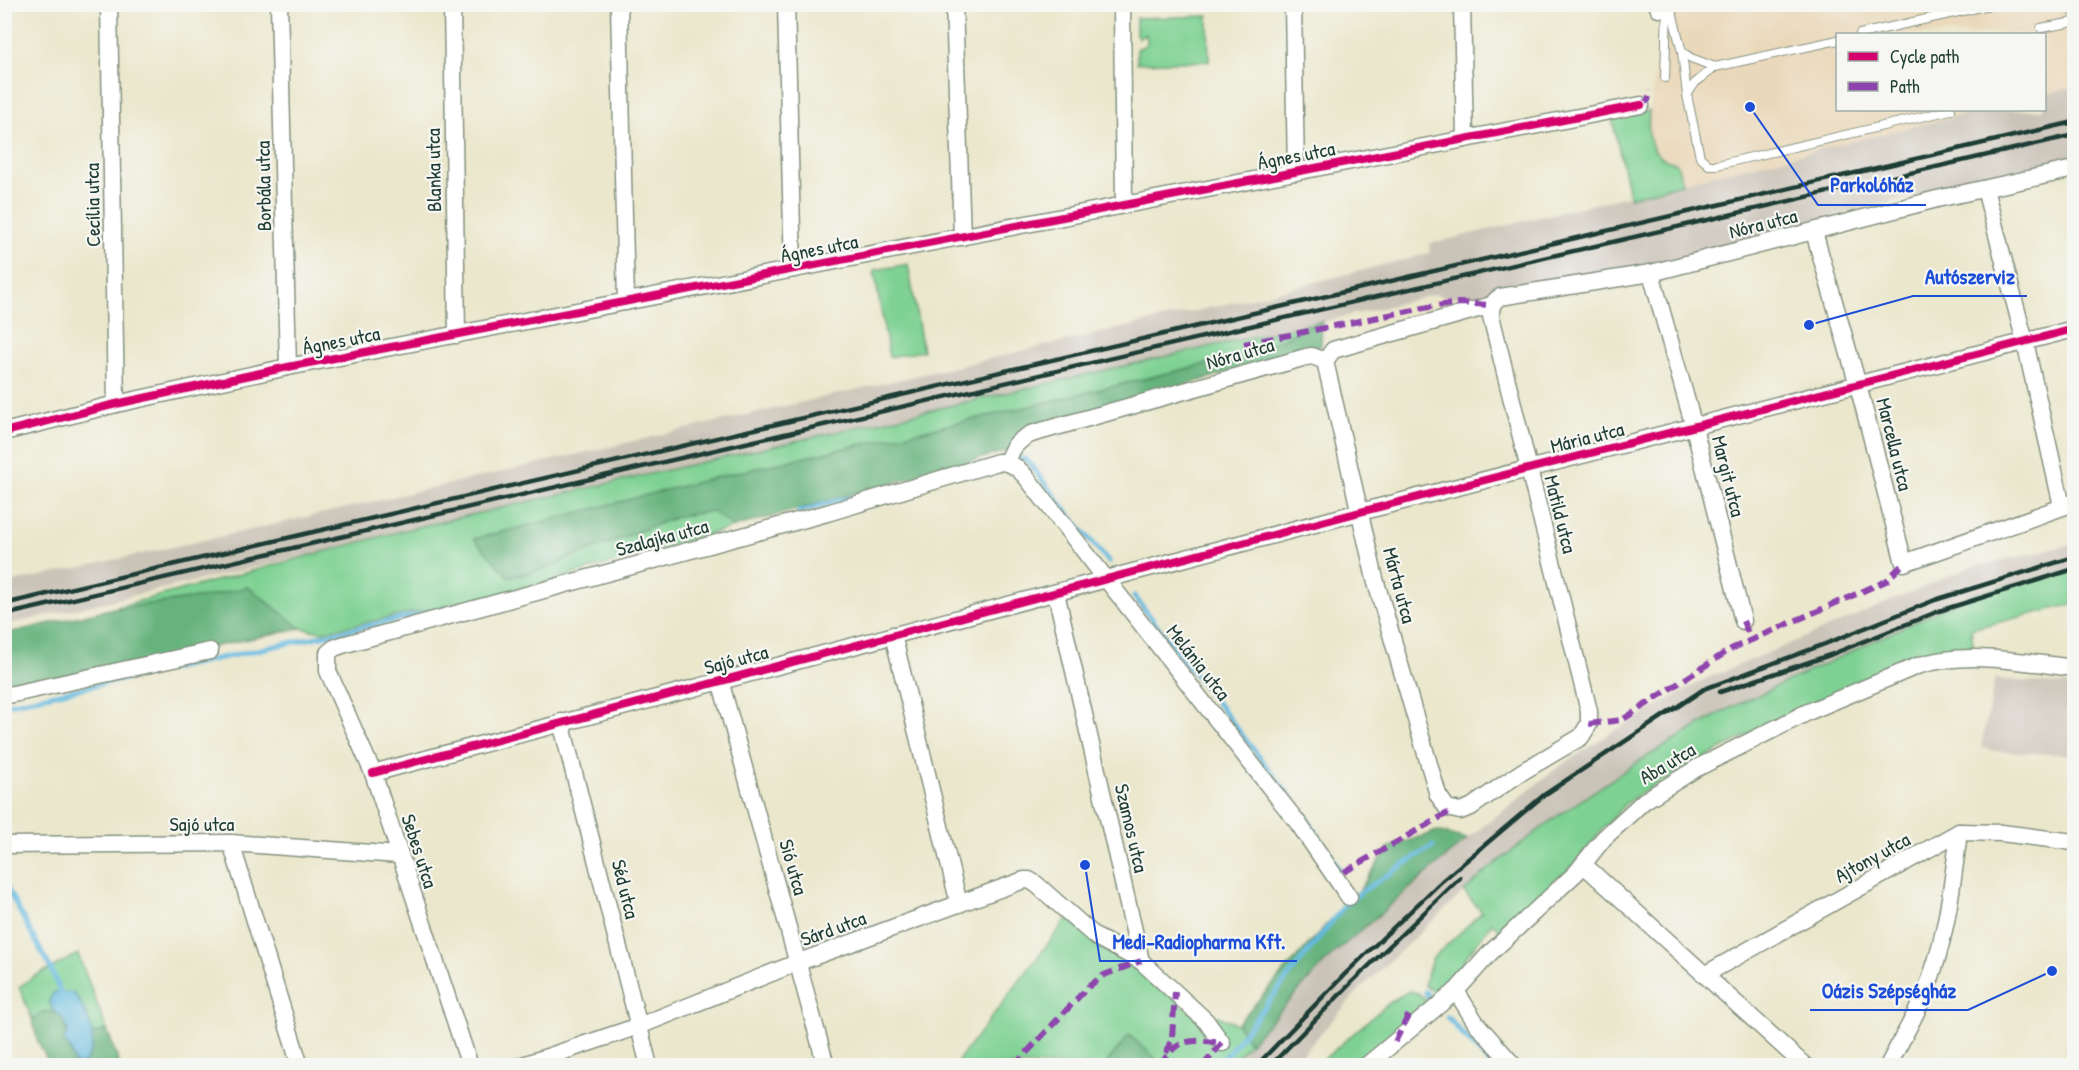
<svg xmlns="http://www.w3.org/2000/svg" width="2079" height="1070" viewBox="0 0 2079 1070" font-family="'Patrick Hand',sans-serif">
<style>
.built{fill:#ead8ba}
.industrial{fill:#cac3b8}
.green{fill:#7ed193;stroke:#4e8764;stroke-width:1.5}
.forest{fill:#66b37d;stroke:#427858;stroke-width:1.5}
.water{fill:#62b9df;stroke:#407b8a;stroke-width:1.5}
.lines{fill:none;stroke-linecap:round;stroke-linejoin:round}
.stream{stroke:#62b9df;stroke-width:5}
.service-casing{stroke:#859280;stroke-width:10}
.pedestrian-casing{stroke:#859280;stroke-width:14}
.minor-casing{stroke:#859280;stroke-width:19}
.service{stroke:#fff;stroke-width:8}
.pedestrian{stroke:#fff;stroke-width:12}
.minor{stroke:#fff;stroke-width:16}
.rail{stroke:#1f3d34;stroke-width:4.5}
.quiet{stroke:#8e44ad;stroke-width:6;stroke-dasharray:12 6;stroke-linecap:butt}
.cycleway-casing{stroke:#f6f6f2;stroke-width:11}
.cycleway{stroke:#d6006c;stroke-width:8}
.labels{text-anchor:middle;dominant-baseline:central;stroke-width:4.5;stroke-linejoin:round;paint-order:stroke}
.street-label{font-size:20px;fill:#1f3d34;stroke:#f6f6f2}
.leader{fill:none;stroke:#1d4ed8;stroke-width:2}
.callout-dot{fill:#1d4ed8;stroke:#f6f6f2;stroke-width:2}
.callout-label{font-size:21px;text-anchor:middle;font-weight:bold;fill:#1d4ed8;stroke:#f6f6f2;stroke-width:4.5;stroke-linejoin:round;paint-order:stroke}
</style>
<rect width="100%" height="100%" fill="#f6f6f2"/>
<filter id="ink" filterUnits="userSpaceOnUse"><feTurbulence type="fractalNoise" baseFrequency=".0167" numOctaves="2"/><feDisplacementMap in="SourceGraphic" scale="12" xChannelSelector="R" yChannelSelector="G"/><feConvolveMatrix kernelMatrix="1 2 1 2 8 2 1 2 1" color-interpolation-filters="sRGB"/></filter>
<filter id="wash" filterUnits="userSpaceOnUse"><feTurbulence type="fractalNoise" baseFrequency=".008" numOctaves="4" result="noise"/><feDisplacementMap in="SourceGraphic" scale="24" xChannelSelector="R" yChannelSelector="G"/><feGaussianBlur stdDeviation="1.35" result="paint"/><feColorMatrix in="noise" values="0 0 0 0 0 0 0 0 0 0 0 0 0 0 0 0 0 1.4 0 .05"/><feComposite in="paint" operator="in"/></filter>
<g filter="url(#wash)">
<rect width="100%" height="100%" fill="#ebe7cc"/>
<path class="built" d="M1660,5H2074V87L2045,94L2044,34H1838V110H1982L1682,184L1677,163L1671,162L1655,150L1647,134L1662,13Z"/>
<g class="industrial">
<path d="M2074,87V159L1860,209L1677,259L1480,295L1445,298L1436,294L1373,310L5,625L4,584L246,531L1265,295L1430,253L1429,244L1982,110H2044L2045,94Z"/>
<path d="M2074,544V571L1974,594L1638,762L1553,819L1486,871L1360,989L1293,1065L1228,1066L1331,956L1467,839L1557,768L1614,731L1701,681L1971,567Z"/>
<path d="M1995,678L2006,680L2074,685V755L1994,751L1981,747Z"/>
</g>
<g class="green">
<path d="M1208,16L1209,61L1137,63V48L1142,47L1147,43L1146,34L1139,38L1136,34V18Z"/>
<path d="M1649,111C1647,134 1648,159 1677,163L1682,184L1630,197L1612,119Z"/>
<path d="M908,264L923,351L889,357L874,270Z"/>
<path d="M1322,321L1248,354L1001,413L717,477L509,577L532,573L676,517L712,511L734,527L524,589L321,632L301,628L248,587L205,597L106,610L409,529Z"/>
<path d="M2074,571V604L1971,629L1974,650L1916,653L1738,740L1655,785L1626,803L1600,832L1578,861L1501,931L1492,923L1445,985L1434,992L1424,985L1432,959L1482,912L1464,892L1486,871L1553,819L1638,762L1722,712L1974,594Z"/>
<path d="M1067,919L1140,966L1205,1024L1218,1016L1237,1024L1250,1043L1228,1065H1163L1129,1035L1105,1065L954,1066Z"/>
<path d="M78,954L107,1030L92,1034L87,1013L60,991L53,994L49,1001L54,1012H43L32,1019L19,987L33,977Z"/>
<path d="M1409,991L1418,993L1426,1000L1420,1013L1357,1065L1316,1066L1391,1001Z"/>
</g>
<g class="forest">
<path d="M1322,321L1321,346L1132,400L1003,452L734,527L712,511L676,517L532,573L509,577L474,539L717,477L1001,413L1248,354Z"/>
<path d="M248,587L301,628L5,691L4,634L106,610L205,597Z"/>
<path d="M1437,831L1467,839L1331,956L1250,1043L1237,1024L1344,905L1359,891L1388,848Z"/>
<path d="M43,1012C70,1012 64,1026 68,1045C70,1051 73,1057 74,1063L81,1065C92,1057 93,1047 92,1034L107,1030L120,1065H50L38,1042L32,1019Z"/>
<path d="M1129,1035L1163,1065H1105Z"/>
</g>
<path class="water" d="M60,991L74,993C87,1013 104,1046 81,1065L74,1063L71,1050L64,1041L68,1031L62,1017L54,1012L49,1001L53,993Z"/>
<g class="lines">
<g class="stream">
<path d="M1014,456L1027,460L1071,517L1109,562"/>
<path d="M799,512L848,498"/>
<path d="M1134,596L1306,817L1339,869"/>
<path d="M4,705L446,609"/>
<path d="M4,883L51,969L60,991"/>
<path d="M1425,992L1432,1000"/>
<path d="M1447,1017L1492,1066"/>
<path d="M1216,1066L1225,1057L1344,906L1361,892L1433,846"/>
</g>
</g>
</g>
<g filter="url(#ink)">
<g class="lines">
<g class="service-casing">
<g id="service">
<path d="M1670,4L1682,52L1687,95L1700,157L1709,165H1717L1951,110"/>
<path d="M2041,28L2074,22"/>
<path d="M1860,34L1994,4"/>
<path d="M1682,52L1691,58L1715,67L1838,40"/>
<path d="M1665,78L1667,6"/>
<path d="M1687,95L1695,83L1715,67"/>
</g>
</g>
<g class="pedestrian-casing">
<path id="pedestrian" d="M2073,4L2074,10"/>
</g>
<g class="minor-casing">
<g id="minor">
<path d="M109,4L116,404"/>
<path d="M279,4L288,367"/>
<path d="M452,4L457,335"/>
<path d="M619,4L626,302"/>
<path d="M786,4L793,269"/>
<path d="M954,4L962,237"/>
<path d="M1122,4L1124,205"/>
<path d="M1293,4L1296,172"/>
<path d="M1462,4L1465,139"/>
<path d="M1657,4L1659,9"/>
<path d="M1985,189L2025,342L2062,506"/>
<path d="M1814,232L1858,385L1904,563L2074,503"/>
<path d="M1651,273L1694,427L1743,621"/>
<path d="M1325,361L1375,579L1438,795L1447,808L1460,811L1471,807L1520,773L1581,737L1589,724V711L1491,316C1491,307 1492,302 1500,297L1651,273L1937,199L2074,169"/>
<path d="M1325,361L1333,350L1492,305"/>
<path d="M4,432L116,404L288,367L1641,105"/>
<path d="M1007,462C1012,447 1017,441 1031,434L1306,357L1312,356L1325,361"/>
<path d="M1056,593L1141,961L1206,1021L1222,1043"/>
<path d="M893,635L959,904"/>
<path d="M720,680L826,1066"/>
<path d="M4,696L210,651"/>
<path d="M561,722L649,1066"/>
<path d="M373,773L1360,512L2074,329"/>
<path d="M231,843L300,1066"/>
<path d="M4,845L231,843L399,855"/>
<path d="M1584,865L1805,1066"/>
<path d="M1704,975L1959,832L2001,833L2074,842"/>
<path d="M1456,991L1476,1023L1514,1066"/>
<path d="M470,1066L373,773L328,671V653L334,648L342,645L827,513L998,462C1011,462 1017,467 1026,477L1298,823L1349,897"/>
<path d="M520,1066L639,1026L799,962L1024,880H1029L1036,884L1096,937L1141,961"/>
<path d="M1366,1066L1456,991L1489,954L1576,873L1604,838L1644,801L1697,768L1808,712L1917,666C1967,650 2023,662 2074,668"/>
<path d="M1888,1066C1900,1042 1914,1019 1924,995C1946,944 1952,887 1959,832"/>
</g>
</g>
<use href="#service" class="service"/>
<use href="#pedestrian" class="pedestrian"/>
<use href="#minor" class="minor"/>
<g class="rail">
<path d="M4,604L2074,122"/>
<path d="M4,615L2074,135"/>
<path d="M1720,692L1830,655L1939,611L2074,569"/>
<path d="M1256,1066L1346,973L1442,881L1544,795L1704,689L1825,644L1935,600L2074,557"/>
<path d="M1270,1066L1352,982L1460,878"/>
</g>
<g class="quiet">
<path d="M2073,4L2074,10"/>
<path d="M1641,105L1648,100L1651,91"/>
<path d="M1244,344L1429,307L1459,303L1492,305"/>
<path d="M1743,621L1751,640"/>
<path d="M1589,724L1622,720L1731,649L1886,581L1904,563"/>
<path d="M1344,872L1453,810"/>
<path d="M1395,1042L1411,1010"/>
<path d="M1166,1053L1172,1038L1175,992"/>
<path d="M1014,1066L1088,987L1104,975L1141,961"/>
<path d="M1161,1066C1174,1037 1196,1039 1222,1043"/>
<path d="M1203,1066L1222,1043"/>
</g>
<g class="cycleway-casing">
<g id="cycleway">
<path d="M4,432L116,404L288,367L1641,105"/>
<path d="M373,773L1360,512L2074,329"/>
</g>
</g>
<use href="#cycleway" class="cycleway"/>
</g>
</g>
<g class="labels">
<g class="street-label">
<text transform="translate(1296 155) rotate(-11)">Ágnes utca</text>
<text transform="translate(433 170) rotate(-91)">Blanka utca</text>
<text transform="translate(263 186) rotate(-91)">Borbála utca</text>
<text transform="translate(92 205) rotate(-91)">Cecília utca</text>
<text transform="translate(1763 223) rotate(-14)">Nóra utca</text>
<text transform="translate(819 248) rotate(-11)">Ágnes utca</text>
<text transform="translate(341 340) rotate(-11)">Ágnes utca</text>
<text transform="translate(1240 353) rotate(-16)">Nóra utca</text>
<text transform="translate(1587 437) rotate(-14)">Mária utca</text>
<text transform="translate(1895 444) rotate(76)">Marcella utca</text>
<text transform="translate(1729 476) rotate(76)">Margit utca</text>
<text transform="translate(1561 514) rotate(76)">Matild utca</text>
<text transform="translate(662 537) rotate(-15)">Szalajka utca</text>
<text transform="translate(1400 585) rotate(75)">Márta utca</text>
<text transform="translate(736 659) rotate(-15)">Sajó utca</text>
<text transform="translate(1199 662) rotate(52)">Melánia utca</text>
<text transform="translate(1667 763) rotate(-31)">Aba utca</text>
<text x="202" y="823">Sajó utca</text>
<text transform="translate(1132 828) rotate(77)">Szamos utca</text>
<text transform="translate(420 851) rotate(72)">Sebes utca</text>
<text transform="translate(1872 857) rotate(-29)">Ajtony utca</text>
<text transform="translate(794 867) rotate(74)">Sió utca</text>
<text transform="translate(626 889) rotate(76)">Séd utca</text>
<text transform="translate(833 928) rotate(-20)">Sárd utca</text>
</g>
</g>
<path class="leader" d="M1750 107L1818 205H1926M1809 325L1913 296H2027M1085 865L1100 961H1297M2052 971L1968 1010H1810"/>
<g class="callout-dot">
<circle cx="1750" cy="107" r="6"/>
<circle cx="1809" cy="325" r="6"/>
<circle cx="1085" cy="865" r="6"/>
<circle cx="2052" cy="971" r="6"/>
</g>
<g class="callout-label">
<text x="1872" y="192">Parkolóház</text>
<text x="1970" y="284">Autószerviz</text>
<text x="1199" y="949">Medi-Radiopharma Kft.</text>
<text x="1889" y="998">Oázis Szépségház</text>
</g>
<rect width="2079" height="1070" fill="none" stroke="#f6f6f2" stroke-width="24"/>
<rect x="1836" y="33" width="210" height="78" fill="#f6f6f2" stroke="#a0aca6" stroke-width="1.5"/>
<rect x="1848" y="52" width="30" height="9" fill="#d6006c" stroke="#a0aca6" stroke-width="1.5"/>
<text x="1890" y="63" font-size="18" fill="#1f3d34">Cycle path</text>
<rect x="1848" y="82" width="30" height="9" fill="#8e44ad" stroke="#a0aca6" stroke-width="1.5"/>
<text x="1890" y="93" font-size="18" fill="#1f3d34">Path</text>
</svg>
